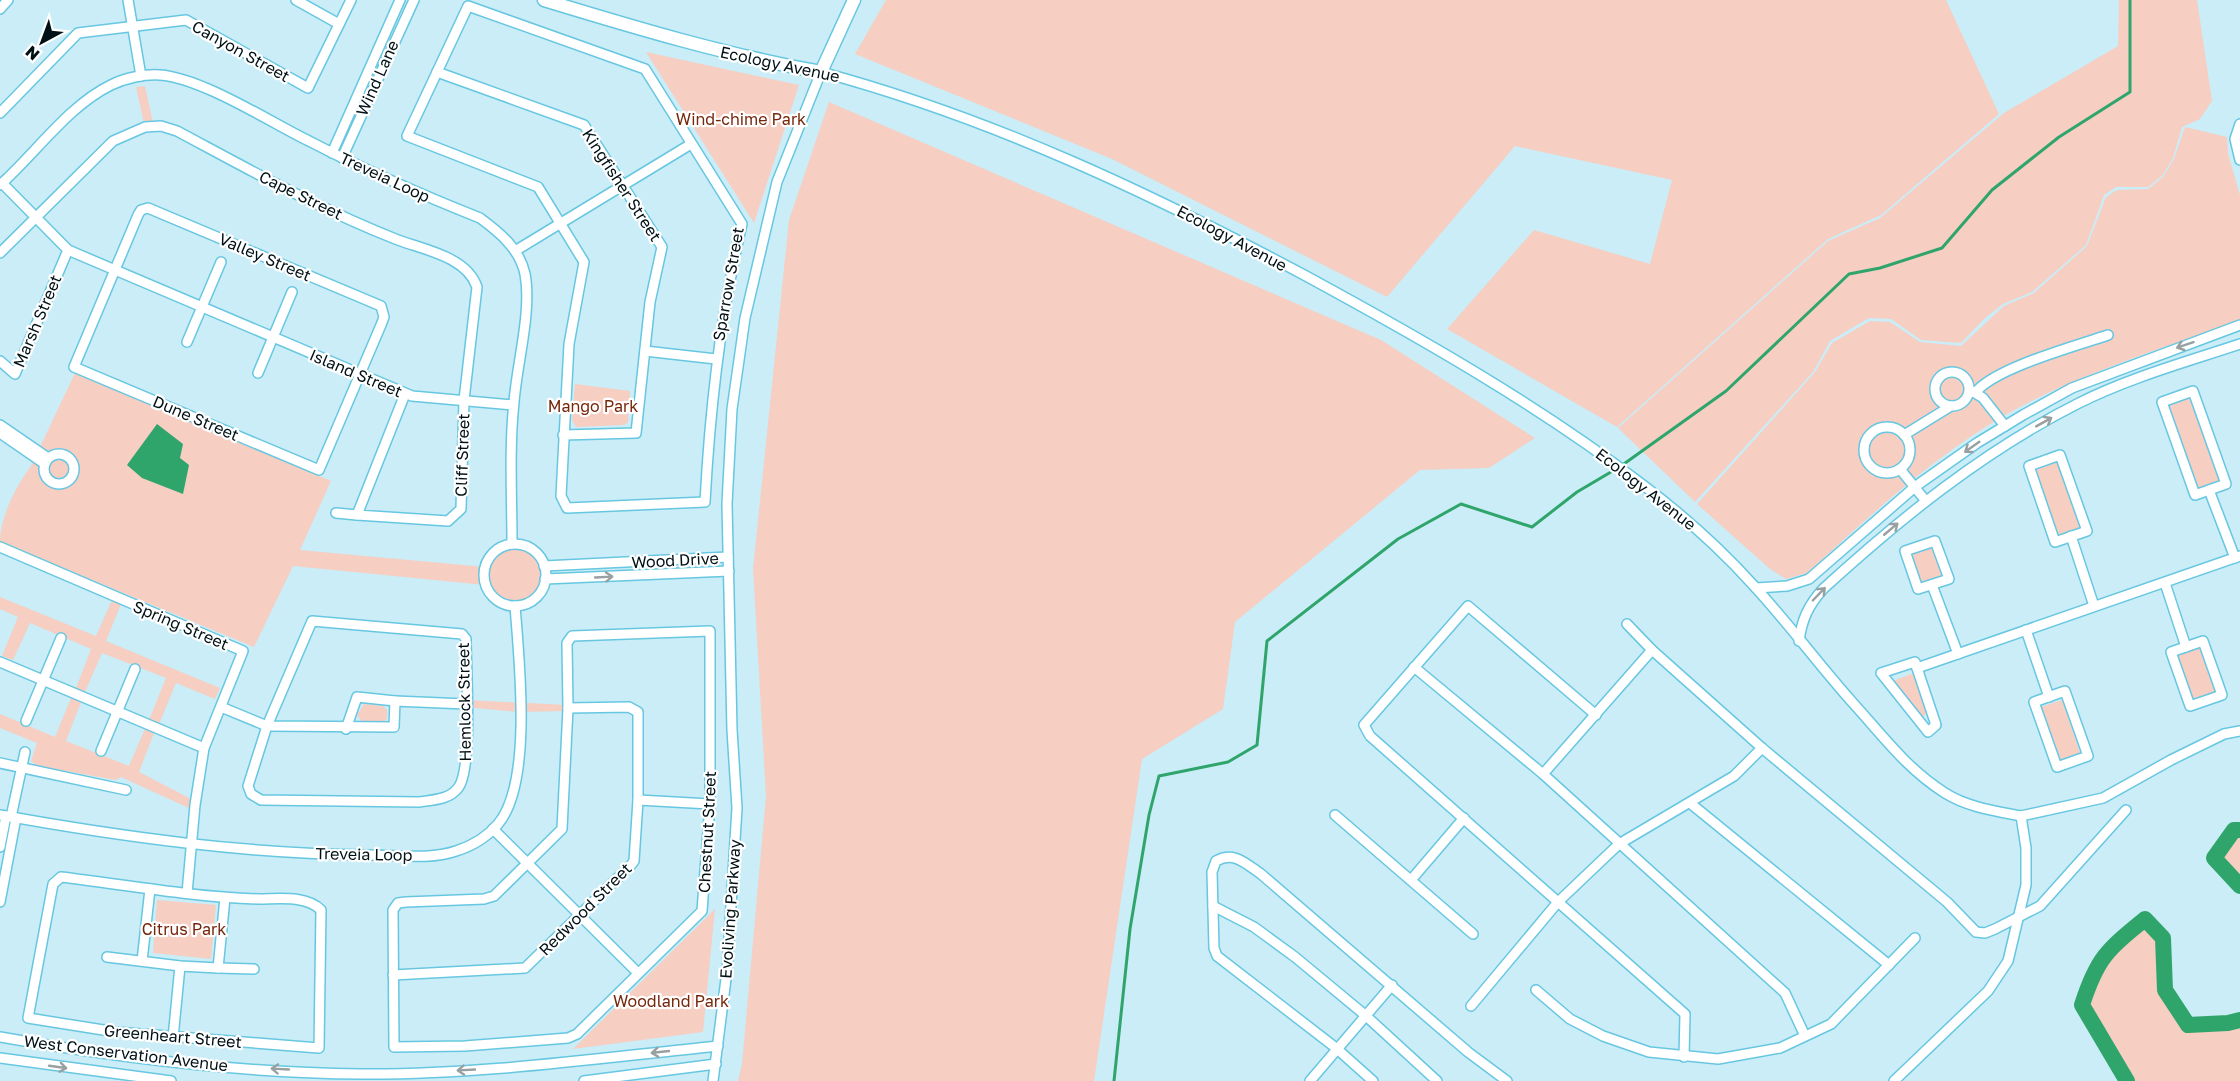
<svg xmlns="http://www.w3.org/2000/svg" width="2240" height="1081" viewBox="0 0 2240 1081" font-family="'Golos Text',sans-serif">
<style>
.green{fill:#f6cec2}
.water{fill:#2fa56c}
.lines{fill:none;stroke-linecap:round;stroke-linejoin:round}
.stream{stroke:#2fa56c;stroke-width:3}
.river{stroke:#2fa56c;stroke-width:16}
.street-casing{stroke:#67c7e1;stroke-width:12}
.secondary-casing{stroke:#67c7e1;stroke-width:15}
.street{stroke:#fff;stroke-width:9}
.secondary{stroke:#fff;stroke-width:12}
.oneway{stroke:#99a0a2}
.labels{text-anchor:middle;dominant-baseline:central;stroke-width:4.5;stroke-linejoin:round;paint-order:stroke}
.street-label{font-size:16px;fill:#001116;stroke:#fff}
.park-label{font-size:16px;fill:#76260a;stroke:#fff}
</style>
<rect width="100%" height="100%" fill="#caedf7"/>
<g class="green">
<path d="M886,0H1946L1999,114L1881,215L1828,239L1617,427L1447,329L1534,230L1650,264L1672,180L1515,146L1387,297L1112,159L855,54Z"/>
<path d="M2119,0H2197L2212,101L2200,119L2182,127L2173,158L2162,176L2148,187H2116L2104,195L2086,245L2032,292L2003,304L1985,318L1961,343L1921,340L1891,319L1869,318L1830,341L1813,372L1695,502L1618,428L1828,241L1880,218L2004,113L2118,46Z"/>
<path d="M646,52L799,85L754,223Z"/>
<path d="M145,86L153,123H144L136,87Z"/>
<path d="M829,102L1381,340L1535,438L1489,468L1420,470L1235,622L1223,709L1142,759L1094,1081H738L742,1064L766,796L753,569L789,220Z"/>
<path d="M2185,127L2227,137L2228,154L2240,195V320C2162,349 2080,373 2007,414C1932,457 1870,516 1807,573L1786,579L1770,569L1697,504L1815,372L1832,343L1870,321L1890,322L1920,342L1961,346L2004,306L2034,293L2087,246L2106,197L2117,190L2148,189L2163,177L2174,159Z"/>
<path d="M75,373L331,481L300,550L485,567V585L293,566L254,647L0,542C0,517 16,486 31,466Z"/>
<path d="M575,384L630,391L628,422L624,425L576,427L572,420Z"/>
<path d="M2191,394L2223,482L2197,491L2166,404Z"/>
<path d="M2056,460L2081,527L2059,536L2033,469Z"/>
<path d="M1932,545L1944,577L1920,585L1908,554Z"/>
<circle cx="515" cy="575" r="26"/>
<path d="M0,597L96,636L112,600L121,604L106,641L220,688L215,699L176,683L159,724L149,720L166,678L102,653L85,692L76,688L91,649L30,623L13,660L2,656L18,617L0,609Z"/>
<path d="M2200,646L2216,692L2192,700L2176,654Z"/>
<path d="M1914,673L1928,712L1922,718L1893,681Z"/>
<path d="M71,698L81,702L66,741L129,766L145,729L154,733L139,772L193,800L191,809L121,777L116,780L37,766L31,761L37,743L0,728V714L55,737Z"/>
<path d="M466,700L568,705V711L519,712L465,707Z"/>
<path d="M2062,700L2080,753L2060,760L2041,707Z"/>
<path d="M364,704L383,706L387,710V719L382,723L362,722L357,715Z"/>
<path d="M2234,830H2240V886L2214,858Z"/>
<path d="M157,900L216,905L211,959L153,953Z"/>
<path d="M715,909L703,1032L573,1049Z"/>
<path d="M2145,919L2163,938L2165,990L2188,1025L2228,1023L2240,1020V1081H2127L2082,1005C2097,958 2107,950 2145,919Z"/>
</g>
<path class="water" d="M157,424L183,444L180,458L189,465L183,494L142,478L127,465Z"/>
<g class="lines">
<g class="stream">
<path d="M1621,466L1726,391L1849,274L1880,268L1942,248L1992,190L2059,137L2130,92V0"/>
<path d="M1114,1081L1130,929L1149,815L1159,776L1228,762L1257,745L1267,641L1398,539L1461,504L1532,527L1577,492L1616,469"/>
</g>
<g class="river">
<path d="M2240,830H2234L2214,858L2240,886"/>
<path d="M2127,1081L2082,1005C2097,958 2107,950 2145,919L2163,938L2165,990L2188,1025L2228,1023L2240,1020"/>
</g>
<g class="street-casing">
<g id="street">
<path d="M128,0L141,76"/>
<path d="M296,0L339,24"/>
<path d="M468,6L645,69L742,224C720,316 710,408 705,502L567,508L561,496L569,344L584,262L538,187L407,136Z"/>
<path d="M0,9L8,0"/>
<path d="M437,72L584,125L662,247L650,302L636,433L563,435"/>
<path d="M0,113L78,33L186,20L308,88L351,0"/>
<path d="M2240,124L2235,139L2240,160"/>
<path d="M332,153L400,0"/>
<path d="M342,158L414,0"/>
<path d="M2,183L68,250L412,396L513,405"/>
<path d="M0,185C36,153 68,106 111,85C125,78 144,74 160,75C202,78 270,122 309,141C365,170 422,195 480,218C499,232 520,249 525,274C532,311 517,363 514,402C509,449 512,497 512,544"/>
<path d="M148,208L381,306L384,317L381,325L319,470L74,367L138,215L141,210Z"/>
<path d="M515,251L691,144"/>
<path d="M0,253L113,141L145,127L161,126L177,131C250,170 321,210 398,240C425,250 467,257 477,287L464,400L461,509L448,521L357,515L405,394"/>
<path d="M187,342L221,262"/>
<path d="M645,351L716,359"/>
<path d="M0,361L15,374L68,250"/>
<circle cx="1952" cy="389" r="17"/>
<path d="M258,373L292,292"/>
<path d="M1972,391L1983,398L2005,426"/>
<path d="M2193,391L2226,484L2195,495L2162,402Z"/>
<path d="M1975,393C1994,368 2076,346 2108,335"/>
<path d="M0,425L48,458"/>
<circle cx="1887" cy="450" r="23"/>
<path d="M0,433L45,464"/>
<path d="M1904,435L1951,406"/>
<circle cx="59" cy="469" r="15"/>
<path d="M2060,455L2087,531L2055,542L2029,466Z"/>
<path d="M1900,469L1925,500"/>
<path d="M2209,490L2235,558"/>
<path d="M336,513L357,515"/>
<path d="M2071,536L2094,606"/>
<path d="M1935,541L1949,579L1918,589L1905,551Z"/>
<circle cx="515" cy="575" r="31"/>
<path d="M0,547L243,651L204,748L195,805L187,893"/>
<path d="M544,566L728,557"/>
<path d="M545,579L729,571"/>
<path d="M2165,583L2186,647"/>
<path d="M1932,585L1958,654"/>
<path d="M1756,588L1787,586L1809,579L1916,486L1977,443L2023,415L2072,388L2240,325"/>
<path d="M312,621L462,634L466,639C466,668 473,770 458,788C449,800 432,800 419,802L261,800L251,794L248,786L267,726Z"/>
<path d="M1627,624L1652,650L1762,748L1947,902L1976,932L1985,933L1995,929L2040,906L2126,810"/>
<path d="M2026,630L2049,697"/>
<path d="M710,631V804L702,911L577,1034L568,1038L465,1046L394,1047L393,910L398,903L406,902L484,899L494,896L562,829L568,708L567,643L572,636Z"/>
<path d="M1799,641C1802,619 1808,606 1823,589C1901,518 1982,452 2077,404C2128,378 2186,362 2240,344"/>
<path d="M2203,641L2222,695L2190,706L2171,652Z"/>
<path d="M0,662L204,748"/>
<path d="M1915,662L1936,725L1928,732L1881,673Z"/>
<path d="M1414,667L1543,774L1785,993L1805,1036"/>
<path d="M1917,668L2240,556"/>
<path d="M2065,691L2088,756L2057,767L2034,702Z"/>
<path d="M221,707L267,726L394,727L395,701L466,704"/>
<path d="M1596,715L1468,606L1364,725L1370,736L1685,1014L1684,1057"/>
<path d="M26,721L61,638"/>
<path d="M346,729L357,697L395,701"/>
<path d="M101,751L135,669"/>
<path d="M0,763L126,790"/>
<path d="M1543,774L1652,650"/>
<path d="M638,800L710,804"/>
<path d="M1690,803L1889,965"/>
<path d="M0,815C122,837 246,854 370,855C398,855 430,860 456,851C472,846 488,836 498,824C533,783 519,659 515,606"/>
<path d="M1335,815L1473,934"/>
<path d="M2021,816L2103,798L2171,760L2224,734L2240,731"/>
<path d="M11,817L25,752"/>
<path d="M493,829L638,973"/>
<path d="M0,847L6,816"/>
<path d="M61,877C127,885 193,897 259,899C279,899 306,895 321,910L319,1048L116,1032L28,1018L53,884Z"/>
<path d="M1411,880L1464,818"/>
<path d="M0,902L16,818"/>
<path d="M1213,906L1254,927L1295,957L1365,1015L1437,1081"/>
<path d="M107,957L180,966L218,968L225,898"/>
<path d="M142,961L150,889"/>
<path d="M218,968L254,969"/>
<path d="M393,975L525,968L631,865L634,861L638,800V712L629,707L568,708"/>
<path d="M1536,990L1570,1019L1603,1036L1649,1052L1718,1059L1780,1048L1831,1024L1915,938"/>
<path d="M1471,1006L1558,902L1619,844L1734,776L1762,748"/>
<path d="M0,1037C118,1058 241,1073 361,1074C480,1075 599,1058 718,1046"/>
<path d="M173,1038L180,966"/>
<path d="M0,1058L171,1081"/>
<path d="M584,1081L716,1064"/>
<path d="M713,1081L727,971L737,808L732,730L727,504L732,409L745,318L777,182L821,72C992,118 1150,193 1306,276C1422,339 1538,405 1643,485C1684,516 1721,549 1755,587C1789,624 1819,665 1853,703C1883,736 1907,769 1945,793C1967,807 1995,811 2021,816L2026,848V885L2008,961L1988,991L1894,1081"/>
<path d="M1310,1081L1392,985"/>
<path d="M1373,1081L1336,1048L1217,956L1214,948L1212,872L1216,861C1234,851 1245,863 1261,874L1468,1052L1507,1081"/>
</g>
</g>
<g class="secondary-casing">
<path id="secondary" d="M544,0C636,28 726,55 821,72L854,0"/>
</g>
<use href="#street" class="street"/>
<use href="#secondary" class="secondary"/>
</g>
<defs><path id="oneway-shaft" d="M-6 0H5M1.5-3L5.5 0L1.5 3" fill="none" stroke-width="1.6" stroke-linecap="round" stroke-linejoin="round" transform="scale(1.5)"/></defs>
<g class="oneway">
<use href="#oneway-shaft" transform="translate(2185 345) rotate(161)"/>
<use href="#oneway-shaft" transform="translate(2044 422) rotate(-29)"/>
<use href="#oneway-shaft" transform="translate(1972 447) rotate(145)"/>
<use href="#oneway-shaft" transform="translate(1891 529) rotate(-40)"/>
<use href="#oneway-shaft" transform="translate(604 577) rotate(-3)"/>
<use href="#oneway-shaft" transform="translate(1819 594) rotate(-46)"/>
<use href="#oneway-shaft" transform="translate(660 1052) rotate(174)"/>
<use href="#oneway-shaft" transform="translate(58 1067) rotate(8)"/>
<use href="#oneway-shaft" transform="translate(280 1069) rotate(-177)"/>
<use href="#oneway-shaft" transform="translate(466 1070) rotate(177)"/>
</g>
<g class="labels">
<g class="street-label">
<text transform="translate(241 51) rotate(29)">Canyon Street</text>
<text transform="translate(780 64) rotate(12)">Ecology Avenue</text>
<text transform="translate(377 78) rotate(-66)">Wind Lane</text>
<text transform="translate(385 177) rotate(25)">Treveia Loop</text>
<text transform="translate(622 185) rotate(57)">Kingfisher Street</text>
<text transform="translate(301 195) rotate(26)">Cape Street</text>
<text transform="translate(1232 238) rotate(28)">Ecology Avenue</text>
<text transform="translate(265 257) rotate(23)">Valley Street</text>
<text transform="translate(728 284) rotate(-80)">Sparrow Street</text>
<text transform="translate(37 321) rotate(-67)">Marsh Street</text>
<text transform="translate(356 373) rotate(23)">Island Street</text>
<text transform="translate(196 418) rotate(23)">Dune Street</text>
<text transform="translate(462 455) rotate(-88)">Cliff Street</text>
<text transform="translate(1646 489) rotate(38)">Ecology Avenue</text>
<text transform="translate(675 560) rotate(-3)">Wood Drive</text>
<text transform="translate(181 625) rotate(23)">Spring Street</text>
<text transform="translate(464 702) rotate(-91)">Hemlock Street</text>
<text transform="translate(707 832) rotate(-87)">Chestnut Street</text>
<text transform="translate(364 854) rotate(1)">Treveia Loop</text>
<text transform="translate(585 909) rotate(-45)">Redwood Street</text>
<text transform="translate(730 909) rotate(-86)">Evoliving Parkway</text>
<text transform="translate(173 1036) rotate(5)">Greenheart Street</text>
<text transform="translate(126 1053) rotate(7)">West Conservation Avenue</text>
</g>
<g class="park-label">
<text x="741" y="119">Wind-chime Park</text>
<text x="593" y="406">Mango Park</text>
<text x="184" y="929">Citrus Park</text>
<text x="671" y="1001">Woodland Park</text>
</g>
</g>
<g transform="translate(42 42) rotate(221)" stroke="#ffffff" stroke-width="4.5" paint-order="stroke">
<path d="M0-4.5L10 22L0 15L-10 22Z" fill="#001116"/>
<text y="-9" font-size="16" font-weight="bold" text-anchor="middle" fill="#001116">N</text>
</g>
</svg>
